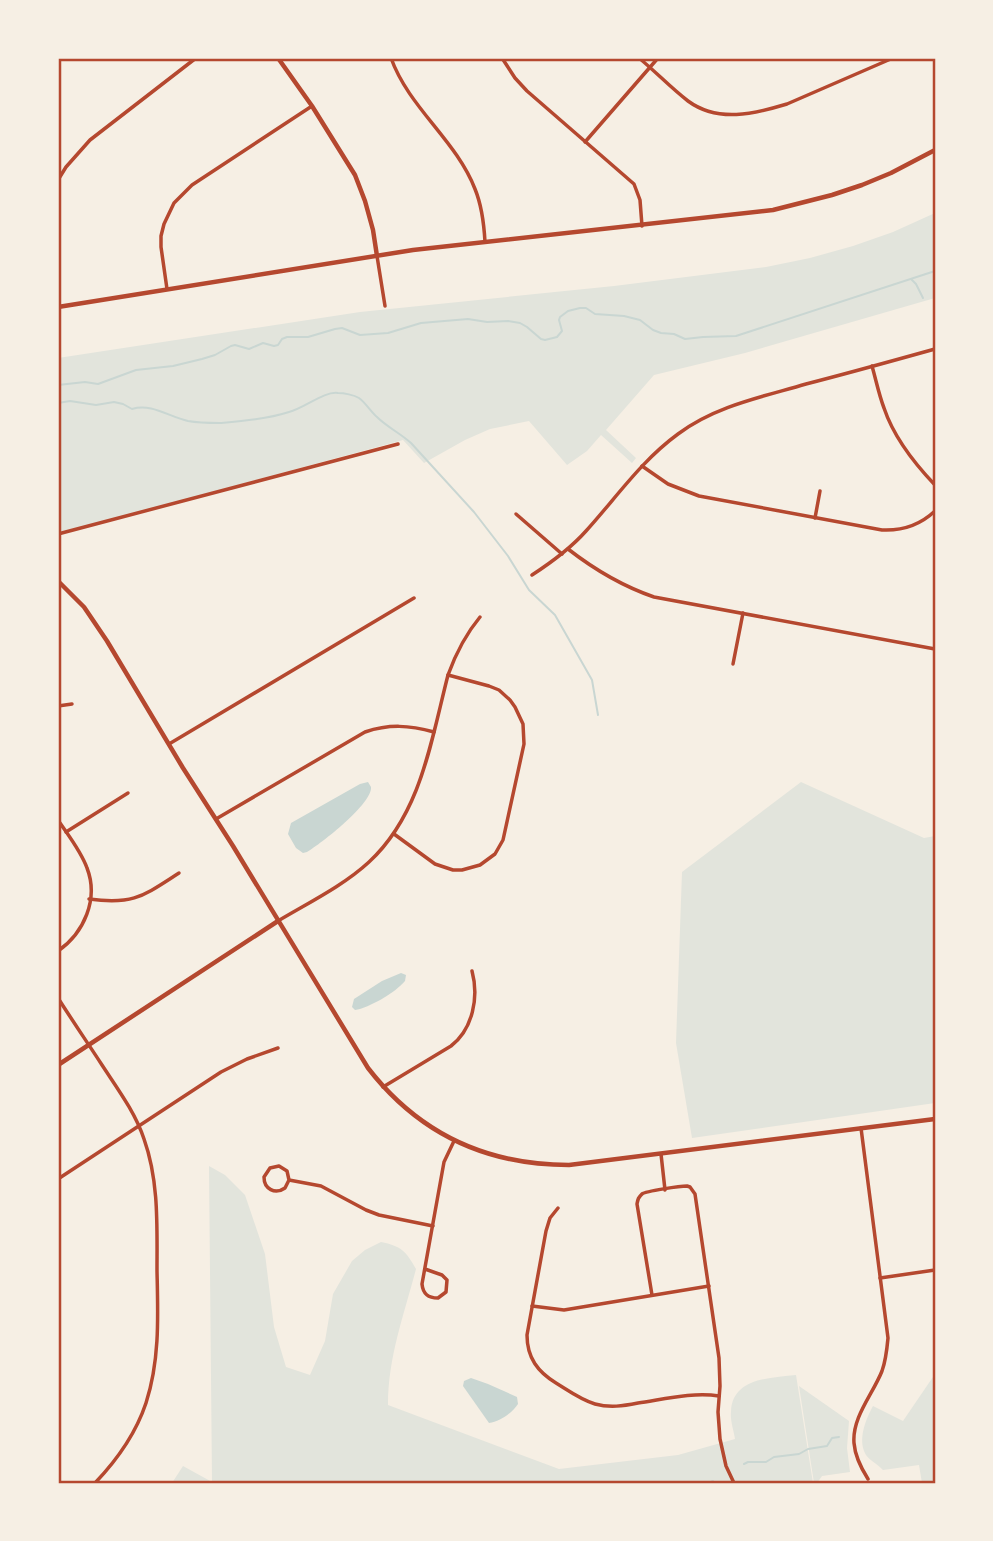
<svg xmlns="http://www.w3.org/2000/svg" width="993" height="1541" viewBox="0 0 993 1541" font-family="'Fira Sans Condensed',sans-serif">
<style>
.green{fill:#e2e4dc}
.water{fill:#c9d6d2}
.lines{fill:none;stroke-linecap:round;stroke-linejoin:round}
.stream{stroke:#c9d6d2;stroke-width:2}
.minor{stroke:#b5482f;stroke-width:3.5}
.tertiary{stroke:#b5482f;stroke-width:4.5}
.neatline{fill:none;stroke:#b5482f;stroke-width:2.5}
</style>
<rect width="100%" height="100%" fill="#f6efe4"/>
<g class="green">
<path d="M935,213V298L745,353L654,375L606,430L636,458L632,463L601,435L587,451L567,465L529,421L490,429L465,440L424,463L403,440L113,519L58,532V358L360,312L614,286L766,267L810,258L853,246L893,232Z"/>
<path d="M801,782L924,838L935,836V1103L692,1138L676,1043L682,872Z"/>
<path d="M209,1166L225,1175L245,1195L265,1254L274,1327L286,1367L310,1375L325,1341L333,1294L352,1261L365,1250L381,1242C401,1246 406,1251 416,1269C404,1315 388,1357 388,1405L559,1469L678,1455L735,1439C734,1431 730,1421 731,1412C732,1378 770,1378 796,1375L813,1483H172L183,1466L212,1482Z"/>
<path d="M935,1374V1483H922L919,1465L883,1470C878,1464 870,1461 866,1455C857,1440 866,1419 873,1406L903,1421Z"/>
<path d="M799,1386L849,1421L847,1448L850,1472L822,1476L817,1483H814Z"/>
</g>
<g class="water">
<path d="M368,782C369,784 370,785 371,787C373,803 321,844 307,852L303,853L296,848L288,834L291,823L360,784Z"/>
<path d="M401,973L406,975L405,981C396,992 369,1008 355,1010L352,1007L354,999L382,981Z"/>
<path d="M471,1378L488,1384L517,1397L518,1404C513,1412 500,1422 489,1423L463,1386L464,1381Z"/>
</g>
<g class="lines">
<g class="stream">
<path d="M911,279L916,284L923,298"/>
<path d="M58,385L85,382L98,384L136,370L173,366L202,359L215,355L231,346L235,345L249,349L263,343L274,346L278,345L282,339L287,337H308L335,329L342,328L360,335L388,333L421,323L468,319L487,322L508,321L520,323L527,327L541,339L545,340L557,337L562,331L559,320L560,317L568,311L580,308H586L595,314L624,316L640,320L653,330L661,333L674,334L685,339L703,337L736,336L935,271"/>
<path d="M58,403L70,401L96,405L114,402L123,404L132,409C152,403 169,417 188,421C199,423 210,423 220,423C243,421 267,419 289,412C305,408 324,391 338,393C344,393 354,395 359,398C365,402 371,412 377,417C387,427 400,433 411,443L474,512L508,556L529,590L555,615L592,680L598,715"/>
<path d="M744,1464L748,1462H766L774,1457L799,1454L808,1449L827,1446L832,1438L839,1437"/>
<path d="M708,1483L713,1481"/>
</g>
<g class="minor">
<path d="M391,58C409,108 456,140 475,189C482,206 484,224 485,242"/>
<path d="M502,58L515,78L527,91L634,184L640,200L642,226"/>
<path d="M639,58C656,72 671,88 688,101C718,123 754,114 787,104L893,58"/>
<path d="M585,142L658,58"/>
<path d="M58,180L66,167L90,140L196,58"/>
<path d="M377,256L385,306"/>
<path d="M167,289L161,247V236L164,224L174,203L192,185L312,106"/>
<path d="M872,366C876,380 879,395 884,408C894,438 914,463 935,485"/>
<path d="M642,466L668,484L699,496L882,530C902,531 920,525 935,511"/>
<path d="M516,514L562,554"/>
<path d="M815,518L820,491"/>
<path d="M58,534L398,444"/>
<path d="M568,549C595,570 622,586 654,597L935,649"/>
<path d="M532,575C552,562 570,549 586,531C616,498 641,461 678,434C715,406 762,397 806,384C849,373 892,361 935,349"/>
<path d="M733,664L743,613"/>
<path d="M58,706L72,704"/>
<path d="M169,744L414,598"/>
<path d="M216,819L365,732C389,724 409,725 434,732"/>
<path d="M58,820C68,835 81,851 87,868C99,899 84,933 58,951"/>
<path d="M66,832L128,793"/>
<path d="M394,834L435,864L453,870H462L480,865L495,854L503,840L524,744L523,724L515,707L510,700L499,690L489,686L448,675"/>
<path d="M89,899C134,905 143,896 179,873"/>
<path d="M278,921C308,903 343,886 369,862C421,814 431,741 448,675C456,653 465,635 480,617"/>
<path d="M58,998C72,1020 87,1042 102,1065C117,1088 135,1112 144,1139C159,1181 157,1226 157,1271C158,1315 160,1360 146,1403C136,1433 117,1460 95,1483"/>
<path d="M383,1087L451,1046C473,1029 479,997 472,971"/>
<path d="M861,1128L888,1338C887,1349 886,1360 882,1371C873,1394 852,1417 854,1443C855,1456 861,1468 868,1479"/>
<path d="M661,1154L665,1190"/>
<path d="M58,1179L221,1072L247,1059L278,1048"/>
<path d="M289,1180L285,1188C275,1195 264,1189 264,1177L270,1168L279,1166L287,1171L289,1180L321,1186L366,1210L379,1215L433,1226"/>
<path d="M558,1208L550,1218L546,1231L527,1335C527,1358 538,1372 556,1383C569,1391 581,1400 595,1404C610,1408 623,1406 638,1403C665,1399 693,1392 719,1396"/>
<path d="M425,1269L442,1275L447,1280L446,1292L438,1298C428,1298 423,1294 422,1284L444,1162L454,1141"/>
<path d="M880,1278L935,1270"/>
<path d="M652,1295L637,1204C638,1199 638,1198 642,1194C646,1191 680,1186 687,1186L690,1187L695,1194L719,1358L720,1386L718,1412L720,1439L726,1466L734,1483"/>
<path d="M532,1306L564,1310L709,1286"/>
</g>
<g class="tertiary">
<path d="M278,58L312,106L355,175L365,201L373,230L377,256"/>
<path d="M58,307L413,250L773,210L832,195L862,185L891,173L935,150"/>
<path d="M58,581L84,607L107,641L183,768L233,846L368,1068C419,1134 486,1165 569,1165L935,1119"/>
<path d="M58,1065L278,921"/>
</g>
</g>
<rect width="993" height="1541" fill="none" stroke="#f6efe4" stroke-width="119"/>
<rect x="60" y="60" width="874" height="1422" class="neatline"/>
</svg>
